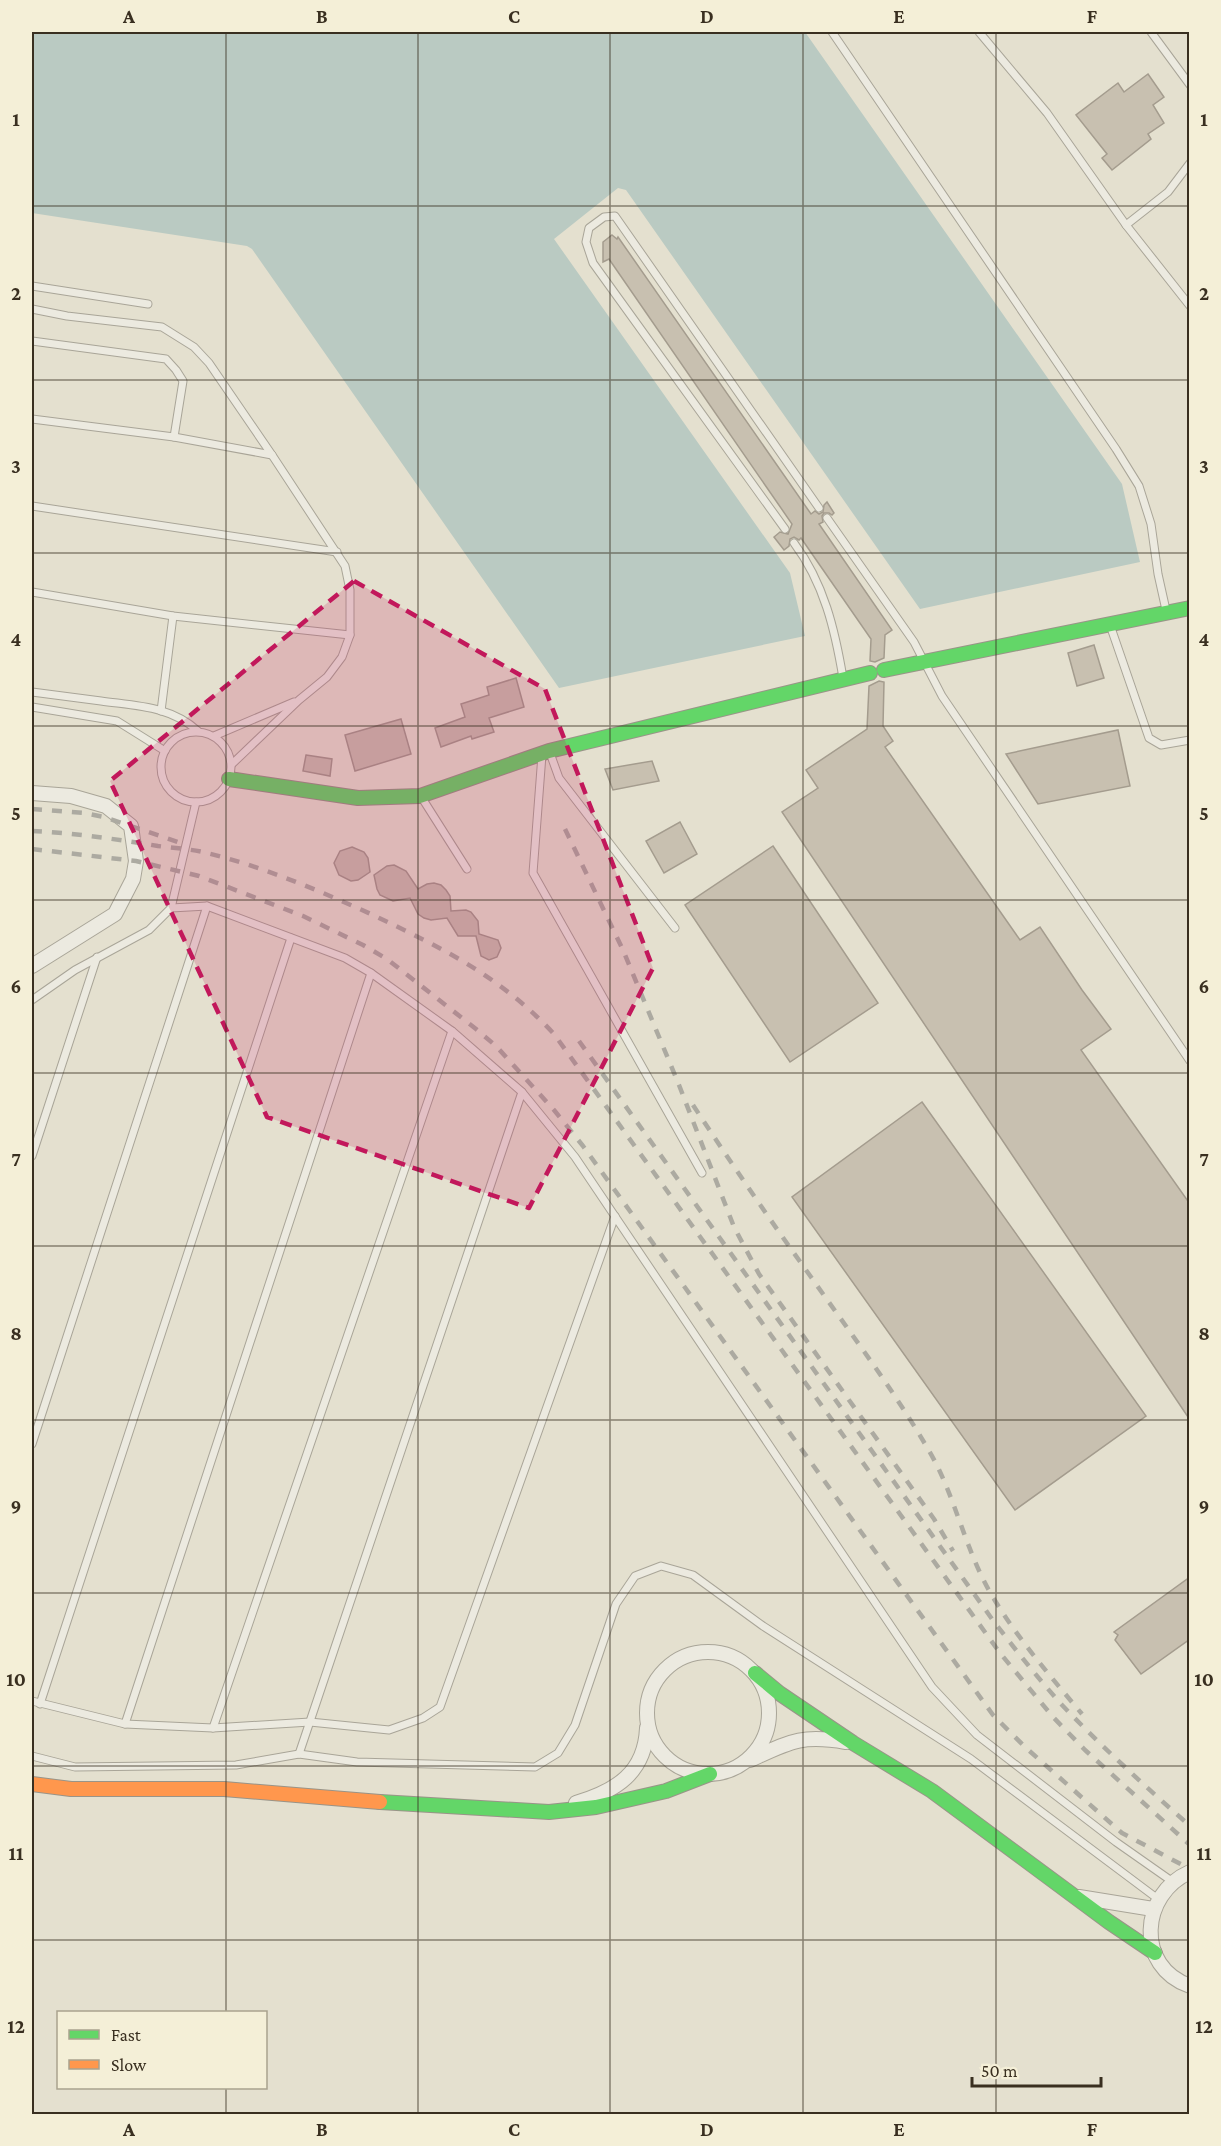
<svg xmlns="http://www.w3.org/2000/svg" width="1221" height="2146" viewBox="0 0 1221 2146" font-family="'Crimson Pro',serif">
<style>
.water{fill:#bacac2}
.building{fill:#c8c0b0;stroke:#a49c8e;stroke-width:1.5}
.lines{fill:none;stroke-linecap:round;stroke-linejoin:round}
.lane-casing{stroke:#a9a598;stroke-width:9}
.street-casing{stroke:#a9a598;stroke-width:16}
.fast-casing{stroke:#999488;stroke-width:16}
.slow-casing{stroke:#999488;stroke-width:16}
.lane{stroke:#eceae0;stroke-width:7}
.street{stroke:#eceae0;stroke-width:14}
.fast{stroke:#63d668;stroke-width:14}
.slow{stroke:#ff974d;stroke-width:14}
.rail{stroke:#acaaa1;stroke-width:4.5;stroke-dasharray:10 10;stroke-linecap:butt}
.marked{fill:#c2185b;fill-opacity:0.2;stroke:#c2185b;stroke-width:4.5;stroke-dasharray:12 8;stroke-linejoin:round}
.grid{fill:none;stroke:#392f20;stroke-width:1.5;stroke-opacity:0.55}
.neatline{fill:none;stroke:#392f20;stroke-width:2}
.grid-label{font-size:20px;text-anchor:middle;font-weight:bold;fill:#392f20}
</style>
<rect width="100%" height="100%" fill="#e4e0cf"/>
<path class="water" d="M32,32H805L1122,484L1140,562L920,609L626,190L618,188L554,239L790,573L805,636L559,688L252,249L247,246L32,213Z"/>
<g class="building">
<path d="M1148,74L1164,97L1153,105L1164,123L1148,134L1151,139L1112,170L1102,158L1107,154L1076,115L1118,83L1124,92Z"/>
<path d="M612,235L617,239L618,237L811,514L815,511L819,514L823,512L824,505L827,502L834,513L832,515L829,513H824L822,516L823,522L819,524L892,630L885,635L884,658L875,662L870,661L871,639L801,538L799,540L794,537L790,539L789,546L784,550L774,537L780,532L788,534L792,524L609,259L603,262V242Z"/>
<path d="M1094,645L1104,678L1077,686L1068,653Z"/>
<path d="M516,678L524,707L489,718L494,732L472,739L471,736L441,747L435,728L465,717L461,704L489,695L487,687Z"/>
<path d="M879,681L884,682L883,726L893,741L885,747L1020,940L1040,927L1082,990L1111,1029L1081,1050L1190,1204V1420L782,812L818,788L806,770L867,729L869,686Z"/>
<path d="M401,719L411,754L355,771L345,735Z"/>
<path d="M1118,730L1130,786L1038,804L1006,754Z"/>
<path d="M306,755L332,759L330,776L303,771Z"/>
<path d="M652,761L659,781L613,790L605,769Z"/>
<path d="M680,822L697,854L664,873L646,841Z"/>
<path d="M773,846L878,1003L790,1062L685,905Z"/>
<path d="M352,847L364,852L368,858L370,872L358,880L351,881L339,875L334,863L340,851Z"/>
<path d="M394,865L406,871L418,889L427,884L434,883L441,885L446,890L450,896L451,911L466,910L471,912L478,921L479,934L498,940L501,948L497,957L489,960L481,956L476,936H458L447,918L431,920L424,918L418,914L410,898L393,901L380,895L377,889L374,875L387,866Z"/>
<path d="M922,1102L1146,1416L1015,1510L792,1197Z"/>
<path d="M1190,1577V1639L1141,1674L1115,1640L1118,1635L1114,1632Z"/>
</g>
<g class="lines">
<g class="lane-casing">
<g id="lane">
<path d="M832,32L1116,449L1139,486L1151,524L1158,574L1166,610"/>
<path d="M979,32L1047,113L1126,225L1190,306"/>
<path d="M1151,32L1190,85"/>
<path d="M1126,225L1168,192L1190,163"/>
<path d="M32,286L148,304"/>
<path d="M32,309L67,316L162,327L194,347L209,363L272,455L345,566L350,590V635L342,657L327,677L299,700L232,764"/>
<path d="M32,341L166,359L176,370L183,381L174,437"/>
<path d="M32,419L174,437L272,455"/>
<path d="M32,506L337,552"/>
<path d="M827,518L914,642L942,696L1190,1061"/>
<path d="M785,529L593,263L586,242L589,228L604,217L615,216L819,508"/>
<path d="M794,543C824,583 835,630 843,678"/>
<path d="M32,592L173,616L350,635"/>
<path d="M1110,625L1149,738L1161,745L1190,740"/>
<path d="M32,692C55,695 78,698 101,701C137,706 170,706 198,731"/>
<path d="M32,707L117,721L165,751"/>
<path d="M161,711L173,616"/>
<circle cx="196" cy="767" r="35"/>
<path d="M214,736L294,702"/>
<path d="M550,753L559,778L675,928"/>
<path d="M542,755L533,873L702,1173"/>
<path d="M422,798L467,869"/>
<path d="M171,908L196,802"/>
<path d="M32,1000L75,970L149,930L171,908L207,906L345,958L371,973L452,1031L522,1092L575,1157L932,1687L977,1735L1116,1842L1173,1882"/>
<path d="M32,1156L97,957"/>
<path d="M32,1444L207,906"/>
<path d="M32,1701L125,1724L213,1728L310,1722L389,1730L423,1718L440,1707L615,1216"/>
<path d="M40,1704L291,938"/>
<path d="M125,1724L371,973"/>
<path d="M213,1728L452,1031"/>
<path d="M299,1754L522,1092"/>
<path d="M32,1756L75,1767L236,1765L299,1754L357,1762L535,1767L558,1753L575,1725L616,1604L635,1576L661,1566L693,1575L763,1626L971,1759L1158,1899"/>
</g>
</g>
<g class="street-casing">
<g id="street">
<path d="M32,793L71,796L106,806L131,826L136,861L133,879L115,914L32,966"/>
<circle cx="708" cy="1713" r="61"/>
<path d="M750,1760C789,1742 801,1734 846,1742"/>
<path d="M576,1803C616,1791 645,1773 647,1728"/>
<path d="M1190,1872C1140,1894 1135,1967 1190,1986"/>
<path d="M1079,1897L1153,1909"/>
</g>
</g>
<g class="fast-casing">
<g id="fast">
<path d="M884,670L1190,608"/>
<path d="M229,779L358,798L420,796L549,751L870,673"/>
<path d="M755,1673L779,1693L853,1743L932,1791L1109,1922L1155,1953"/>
<path d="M380,1802L549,1812L596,1807L666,1791L710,1774"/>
</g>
</g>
<g class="slow-casing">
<path id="slow" d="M32,1784L71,1789H224L380,1802"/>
</g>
<use href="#lane" class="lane"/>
<use href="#street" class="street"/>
<use href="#fast" class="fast"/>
<use href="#slow" class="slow"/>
<g class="rail">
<path d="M32,809L84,813L104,817L181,843"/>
<path d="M565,829L623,950L679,1085L734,1227L759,1274L934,1519L953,1551"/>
<path d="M32,831C73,833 116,839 158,846C174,848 191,849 207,853C264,867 320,891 373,915C442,948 500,976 554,1034L1000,1653L1053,1717L1085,1750L1190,1845"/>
<path d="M32,849L136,861L199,876L303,916L363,945L387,959L476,1029L496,1046L554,1110L583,1146L993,1715L1025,1747L1122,1833L1190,1869"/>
<path d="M579,1041L992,1619C1014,1648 1037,1677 1062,1705C1102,1747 1146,1787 1190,1826"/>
<path d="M693,1105C731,1163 770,1220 811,1277C851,1334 893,1389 928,1449C956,1496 965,1552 994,1599C1019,1640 1051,1677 1082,1714"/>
</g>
</g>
<path class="marked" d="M354,581L545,689L653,968L529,1208L267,1117L110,781Z"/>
<path class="grid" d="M226,32V2012M418,32V2114M610,32V2114M803,32V2114M996,32V2114M32,206H1190M32,380H1190M32,553H1190M32,726H1190M32,900H1190M32,1073H1190M32,1246H1190M32,1420H1190M32,1593H1190M32,1766H1190M32,1940H1190M226,2088V2114"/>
<rect width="1221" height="2146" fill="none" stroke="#f4efd7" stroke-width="66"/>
<rect x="57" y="2011" width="210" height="78" fill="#f4efd7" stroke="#a9a28e" stroke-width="1.5"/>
<rect x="69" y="2030" width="30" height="9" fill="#63d668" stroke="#a9a28e" stroke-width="1.5"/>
<text x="111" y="2041" font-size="18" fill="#392f20">Fast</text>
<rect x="69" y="2060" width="30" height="9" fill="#ff974d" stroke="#a9a28e" stroke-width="1.5"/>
<text x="111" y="2071" font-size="18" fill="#392f20">Slow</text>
<path d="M972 2077v9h129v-9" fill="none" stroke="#392f20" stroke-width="3"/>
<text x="981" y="2077" font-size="18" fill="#392f20" stroke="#f4efd7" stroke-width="4.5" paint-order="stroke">50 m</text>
<rect x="33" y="33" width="1155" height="2080" class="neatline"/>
<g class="grid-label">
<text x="129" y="23">A</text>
<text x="322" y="23">B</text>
<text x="514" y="23">C</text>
<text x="707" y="23">D</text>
<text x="899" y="23">E</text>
<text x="1092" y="23">F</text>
<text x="16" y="126">1</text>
<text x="1204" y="126">1</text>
<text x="16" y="300">2</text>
<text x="1204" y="300">2</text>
<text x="16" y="473">3</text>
<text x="1204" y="473">3</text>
<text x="16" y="646">4</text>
<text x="1204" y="646">4</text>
<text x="16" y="820">5</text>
<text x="1204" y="820">5</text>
<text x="16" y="993">6</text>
<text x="1204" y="993">6</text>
<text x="16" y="1166">7</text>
<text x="1204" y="1166">7</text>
<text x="16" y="1340">8</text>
<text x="1204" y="1340">8</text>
<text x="16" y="1513">9</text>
<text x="1204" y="1513">9</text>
<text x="16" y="1686">10</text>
<text x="1204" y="1686">10</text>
<text x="16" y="1860">11</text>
<text x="1204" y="1860">11</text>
<text x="16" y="2033">12</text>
<text x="1204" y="2033">12</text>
<text x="129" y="2136">A</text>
<text x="322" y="2136">B</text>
<text x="514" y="2136">C</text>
<text x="707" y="2136">D</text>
<text x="899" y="2136">E</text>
<text x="1092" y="2136">F</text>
</g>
</svg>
